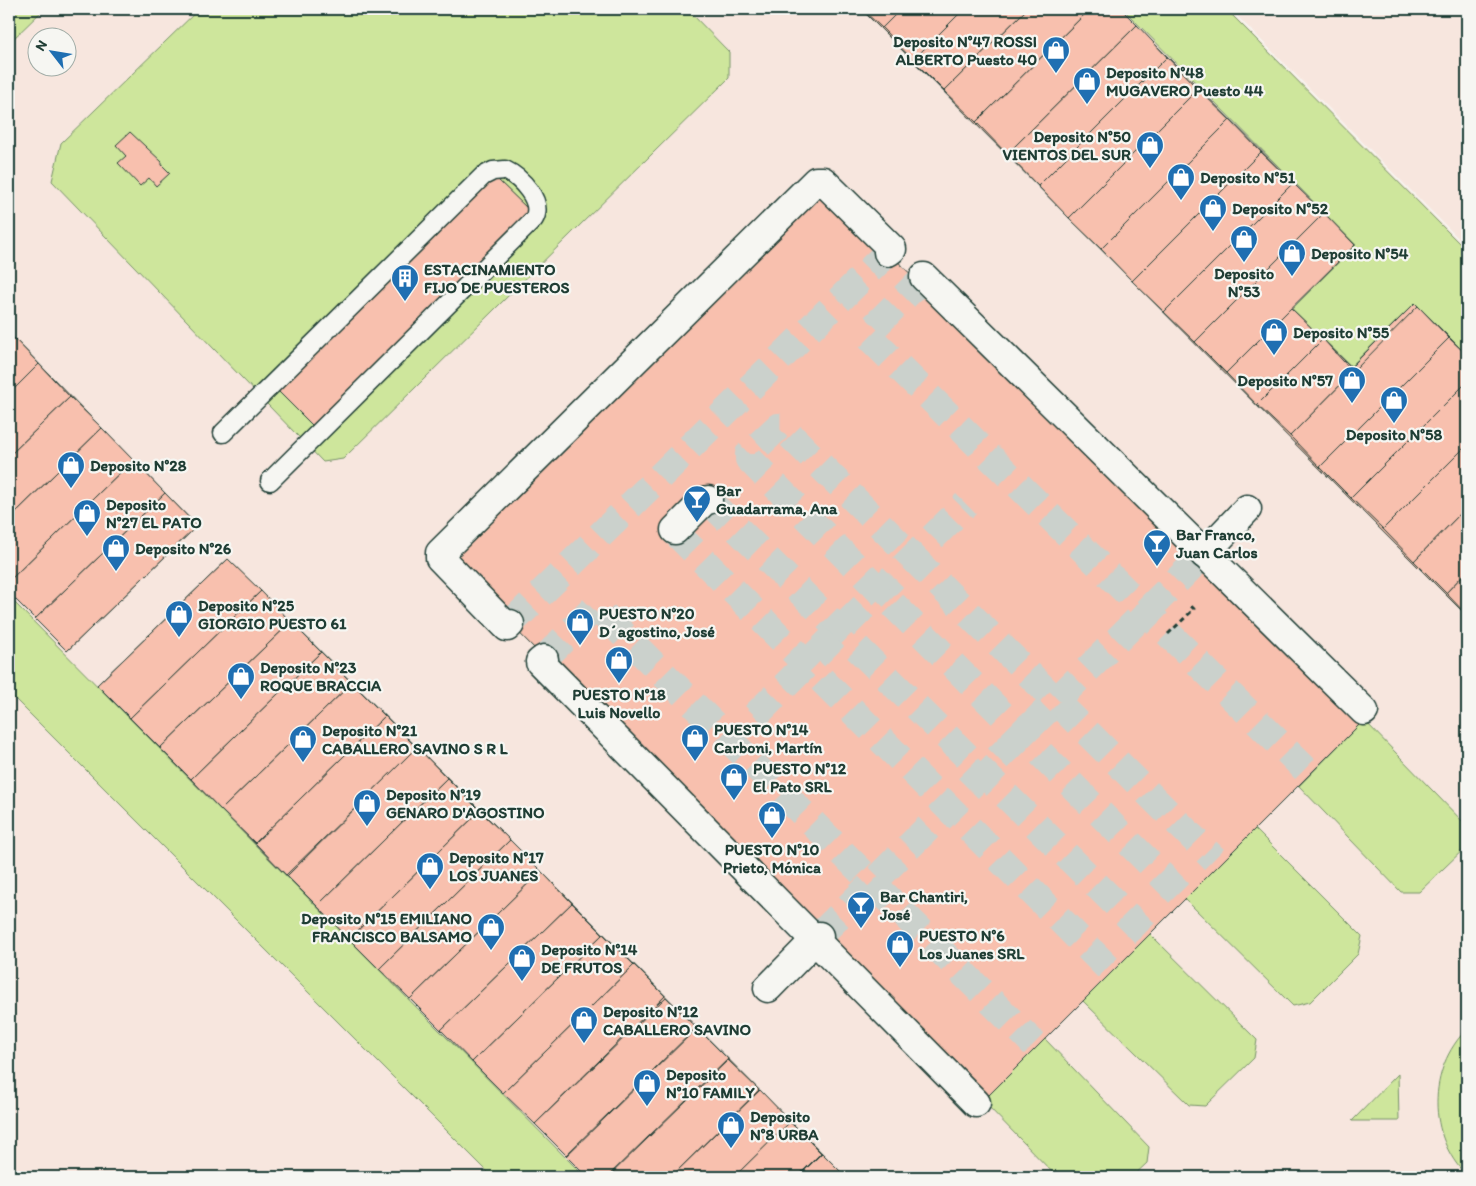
<svg xmlns="http://www.w3.org/2000/svg" width="1476" height="1186" viewBox="0 0 1476 1186" font-family="Itim,sans-serif">
<style>
.built{fill:#f7e6de;fill-rule:evenodd}
.green{fill:#cee69c;stroke:#769268}
.building{fill:#f8c0ae;stroke:#1f3d34}
.lines{fill:none;stroke-linecap:round;stroke-linejoin:round}
.street-tunnel{stroke:#cbd1cc;stroke-width:28;stroke-dasharray:28 14;stroke-linecap:butt}
.lane-casing{stroke:#1f3d34;stroke-width:21}
.street-casing{stroke:#1f3d34;stroke-width:31}
.path{stroke:#1f3d34;stroke-width:3;stroke-dasharray:5 4;stroke-linecap:butt}
.lane{stroke:#f6f6f2;stroke-width:18}
.street{stroke:#f6f6f2;stroke-width:28}
.labels{text-anchor:middle;dominant-baseline:central;stroke-width:4.5;stroke-linejoin:round;paint-order:stroke}
.poi-label{font-size:16px;font-weight:bold;fill:#1f3d34;stroke:#f6f6f2;text-anchor:start}
</style>
<rect width="100%" height="100%" fill="#f6f6f2"/>
<filter id="ink" filterUnits="userSpaceOnUse"><feTurbulence type="fractalNoise" baseFrequency=".02" numOctaves="2"/><feDisplacementMap in="SourceGraphic" scale="10" xChannelSelector="R" yChannelSelector="G"/><feConvolveMatrix kernelMatrix="1 2 1 2 8 2 1 2 1" color-interpolation-filters="sRGB"/></filter>
<g filter="url(#ink)">
<g class="built">
<path d="M9,9H1228L1467,249V1177H9ZM38,38H68V68H38Z"/>
<path d="M1230,9H1467V247Z"/>
</g>
<g class="green">
<path d="M9,9H44L9,43Z"/>
<path d="M199,9H687L729,52V78L343,459L323,462L52,181L61,143Z"/>
<path d="M1123,9H1226L1467,251V355L1415,303L1351,366L1292,309L1356,245Z"/>
<path d="M9,597L585,1177H493L9,693Z"/>
<path d="M1364,720L1467,826V846L1419,892H1401L1299,786Z"/>
<path d="M1255,829L1362,936L1358,954L1310,1002L1293,1006L1185,899Z"/>
<path d="M1150,934L1257,1040L1254,1058L1205,1106L1189,1105L1083,1001Z"/>
<path d="M1467,1029V1176C1427,1136 1427,1069 1467,1029Z"/>
<path d="M1045,1039L1149,1147L1147,1163L1132,1177H1057L983,1101Z"/>
<path d="M1398,1074L1399,1121H1352Z"/>
</g>
<g class="building">
<path d="M861,9H1120L1355,245L1291,308L1351,367L1415,303L1467,355V616Z"/>
<path d="M862,9H901L882,28Z"/>
<path d="M901,9H964L913,60L882,28Z"/>
<path d="M964,9H1027L944,91L913,60Z"/>
<path d="M1027,9H1090L976,122L944,91Z"/>
<path d="M1090,9H1121L1137,25L1007,154L976,122Z"/>
<path d="M1137,25L1167,57L1038,186L1007,154Z"/>
<path d="M1167,57L1198,89L1069,218L1038,186Z"/>
<path d="M1198,89L1230,120L1101,249L1069,218Z"/>
<path d="M1230,120L1261,152L1132,281L1101,249Z"/>
<path d="M130,132L162,162V165L170,173L156,186L149,178L140,186L118,163L126,156L116,145Z"/>
<path d="M1261,152L1293,183L1164,312L1132,281Z"/>
<path d="M495,177L531,212L314,427L278,391Z"/>
<path d="M1293,183L1324,213L1195,342L1164,312Z"/>
<path d="M820,185L1364,720L983,1101L443,556Z"/>
<path d="M1324,213L1355,245L1226,373L1195,342Z"/>
<path d="M1418,306L1449,338L1320,467L1290,436Z"/>
<path d="M1291,308L1323,339L1257,405L1226,373Z"/>
<path d="M9,333L197,526L67,651L9,593Z"/>
<path d="M9,333L39,364L9,394Z"/>
<path d="M1449,338L1467,355V382L1351,498L1320,467Z"/>
<path d="M1323,339L1353,372L1290,436L1257,405Z"/>
<path d="M39,364L70,397L9,456V394Z"/>
<path d="M1467,382V445L1383,529L1351,498Z"/>
<path d="M70,397L102,428L9,519V456Z"/>
<path d="M102,428L133,460L9,581V519Z"/>
<path d="M1467,445V507L1414,561L1383,529Z"/>
<path d="M133,460L165,493L35,619L9,593V581Z"/>
<path d="M165,493L197,526L67,651L35,619Z"/>
<path d="M1467,507V571L1446,593L1414,561Z"/>
<path d="M228,559L510,840L846,1177H588L351,940L97,685Z"/>
<path d="M228,559L261,591L130,718L97,685Z"/>
<path d="M1467,571V615L1446,593Z"/>
<path d="M261,591L291,622L160,748L130,718Z"/>
<path d="M291,622L321,652L191,779L160,748Z"/>
<path d="M321,652L352,683L221,810L191,779Z"/>
<path d="M352,683L385,716L255,843L221,810Z"/>
<path d="M385,716L417,748L286,875L255,843Z"/>
<path d="M417,747L447,778L317,906L287,876Z"/>
<path d="M447,778L480,811L349,939L317,906Z"/>
<path d="M480,811L510,840L379,969L349,939Z"/>
<path d="M510,840L541,871L410,999L379,969Z"/>
<path d="M541,871L572,903L441,1030L410,999Z"/>
<path d="M572,903L603,934L472,1062L441,1030Z"/>
<path d="M603,934L634,965L503,1093L472,1062Z"/>
<path d="M634,965L665,996L535,1124L503,1093Z"/>
<path d="M666,997L696,1028L566,1155L535,1124Z"/>
<path d="M697,1028L728,1059L607,1177H587L566,1156Z"/>
<path d="M728,1060L759,1090L671,1177H608Z"/>
<path d="M760,1090L791,1122L734,1177H671Z"/>
<path d="M790,1122L821,1153L797,1177H734Z"/>
<path d="M822,1153L846,1177H798Z"/>
</g>
<g class="lines">
<g class="street-tunnel">
<path d="M924,277L869,332L868,336L1305,769"/>
<path d="M708,500L1145,933"/>
<path d="M675,530V532L1110,970"/>
<path d="M510,624L888,252"/>
<path d="M544,659L593,609H598L1034,1044"/>
<path d="M755,716L966,504"/>
<path d="M1179,893L749,459V454L778,427H782L1214,859"/>
<path d="M819,936L1204,554"/>
</g>
<g class="lane-casing">
<path id="lane" d="M223,433L483,176L493,171L505,170C520,177 544,201 534,219L270,481"/>
</g>
<g class="street-casing">
<g id="street">
<path d="M924,277L1364,711"/>
<path d="M675,530L704,501L708,500"/>
<path d="M1204,554L1247,509"/>
<path d="M510,624L507,627L440,558V553L816,181H823L892,249L888,252"/>
<path d="M544,659L540,662L976,1103"/>
<path d="M768,988L819,936"/>
</g>
</g>
<path class="path" d="M1168,634L1194,609L1191,606"/>
<use href="#lane" class="lane"/>
<use href="#street" class="street"/>
</g>
</g>
<defs>
<g id="shop-pin" transform="scale(1.4375)"><path d="M0 17L-7.5 6A9.5 9.5 0 1 1 7.5 6Z" fill="#1f6fb2" stroke="#f6f6f2"/><path d="M-5-2.5h2.3a2.7 3.5 0 0 1 5.4 0H5L5.5 6h-11ZM-1.5-2.5h3a1.5 2.3 0 0 0-3 0Z" fill="#fff"/></g>
<g id="building-pin" transform="scale(1.4375)"><path d="M0 17L-7.5 6A9.5 9.5 0 1 1 7.5 6Z" fill="#1f6fb2" stroke="#f6f6f2"/><path d="M-4-6H4V6H1V3H-1V6H-4ZM-2.5-4.3h1.7v1.8h-1.7ZM.8-4.3h1.7v1.8H.8ZM-2.5-1h1.7V.8h-1.7ZM.8-1h1.7V.8H.8Z" fill="#fff"/></g>
<g id="bar-pin" transform="scale(1.4375)"><path d="M0 17L-7.5 6A9.5 9.5 0 1 1 7.5 6Z" fill="#1f6fb2" stroke="#f6f6f2"/><path d="M-6-5H6L.8 .8V4.5H3.5V6h-7V4.5H-.8V.8Z" fill="#fff"/></g>
</defs>
<g fill-rule="evenodd">
<use href="#shop-pin" x="1056" y="50"/>
<use href="#shop-pin" x="1087" y="81"/>
<use href="#shop-pin" x="1150" y="145"/>
<use href="#shop-pin" x="1181" y="177"/>
<use href="#shop-pin" x="1213" y="208"/>
<use href="#shop-pin" x="1244" y="239"/>
<use href="#shop-pin" x="1292" y="253"/>
<use href="#building-pin" x="405" y="278"/>
<use href="#shop-pin" x="1274" y="332"/>
<use href="#shop-pin" x="1352" y="380"/>
<use href="#shop-pin" x="1394" y="400"/>
<use href="#shop-pin" x="71" y="465"/>
<use href="#bar-pin" x="697" y="499"/>
<use href="#shop-pin" x="87" y="513"/>
<use href="#bar-pin" x="1157" y="543"/>
<use href="#shop-pin" x="116" y="548"/>
<use href="#shop-pin" x="179" y="614"/>
<use href="#shop-pin" x="580" y="622"/>
<use href="#shop-pin" x="619" y="660"/>
<use href="#shop-pin" x="241" y="676"/>
<use href="#shop-pin" x="695" y="738"/>
<use href="#shop-pin" x="303" y="739"/>
<use href="#shop-pin" x="734" y="777"/>
<use href="#shop-pin" x="367" y="803"/>
<use href="#shop-pin" x="772" y="815"/>
<use href="#shop-pin" x="430" y="866"/>
<use href="#bar-pin" x="861" y="905"/>
<use href="#shop-pin" x="491" y="927"/>
<use href="#shop-pin" x="900" y="944"/>
<use href="#shop-pin" x="522" y="958"/>
<use href="#shop-pin" x="584" y="1020"/>
<use href="#shop-pin" x="647" y="1083"/>
<use href="#shop-pin" x="731" y="1125"/>
</g>
<g class="labels">
<g class="poi-label">
<text x="1037" y="41" text-anchor="end">Deposito N°47 ROSSI<tspan x="1037" dy="18">ALBERTO Puesto 40</tspan></text>
<text x="1106" y="72">Deposito N°48<tspan x="1106" dy="18">MUGAVERO Puesto 44</tspan></text>
<text x="1131" y="136" text-anchor="end">Deposito N°50<tspan x="1131" dy="18">VIENTOS DEL SUR</tspan></text>
<text x="1200" y="177">Deposito N°51</text>
<text x="1232" y="208">Deposito N°52</text>
<text x="1311" y="253">Deposito N°54</text>
<text x="424" y="269">ESTACINAMIENTO<tspan x="424" dy="18">FIJO DE PUESTEROS</tspan></text>
<text x="1244" y="273" text-anchor="middle">Deposito<tspan x="1244" dy="18">N°53</tspan></text>
<text x="1293" y="332">Deposito N°55</text>
<text x="1333" y="380" text-anchor="end">Deposito N°57</text>
<text x="1394" y="434" text-anchor="middle">Deposito N°58</text>
<text x="90" y="465">Deposito N°28</text>
<text x="716" y="490">Bar<tspan x="716" dy="18">Guadarrama, Ana</tspan></text>
<text x="106" y="504">Deposito<tspan x="106" dy="18">N°27 EL PATO</tspan></text>
<text x="1176" y="534">Bar Franco,<tspan x="1176" dy="18">Juan Carlos</tspan></text>
<text x="135" y="548">Deposito N°26</text>
<text x="198" y="605">Deposito N°25<tspan x="198" dy="18">GIORGIO PUESTO 61</tspan></text>
<text x="599" y="613">PUESTO N°20<tspan x="599" dy="18">D´agostino, José</tspan></text>
<text x="260" y="667">Deposito N°23<tspan x="260" dy="18">ROQUE BRACCIA</tspan></text>
<text x="619" y="694" text-anchor="middle">PUESTO N°18<tspan x="619" dy="18">Luis Novello</tspan></text>
<text x="714" y="729">PUESTO N°14<tspan x="714" dy="18">Carboni, Martín</tspan></text>
<text x="322" y="730">Deposito N°21<tspan x="322" dy="18">CABALLERO SAVINO S R L</tspan></text>
<text x="753" y="768">PUESTO N°12<tspan x="753" dy="18">El Pato SRL</tspan></text>
<text x="386" y="794">Deposito N°19<tspan x="386" dy="18">GENARO D'AGOSTINO</tspan></text>
<text x="772" y="849" text-anchor="middle">PUESTO N°10<tspan x="772" dy="18">Prieto, Mónica</tspan></text>
<text x="449" y="857">Deposito N°17<tspan x="449" dy="18">LOS JUANES</tspan></text>
<text x="880" y="896">Bar Chantiri,<tspan x="880" dy="18">José</tspan></text>
<text x="472" y="918" text-anchor="end">Deposito N°15 EMILIANO<tspan x="472" dy="18">FRANCISCO BALSAMO</tspan></text>
<text x="919" y="935">PUESTO N°6<tspan x="919" dy="18">Los Juanes SRL</tspan></text>
<text x="541" y="949">Deposito N°14<tspan x="541" dy="18">DE FRUTOS</tspan></text>
<text x="603" y="1011">Deposito N°12<tspan x="603" dy="18">CABALLERO SAVINO</tspan></text>
<text x="666" y="1074">Deposito<tspan x="666" dy="18">N°10 FAMILY</tspan></text>
<text x="750" y="1116">Deposito<tspan x="750" dy="18">N°8 URBA</tspan></text>
</g>
</g>
<rect width="1476" height="1186" fill="none" stroke="#f6f6f2" stroke-width="30"/>
<rect x="15" y="15" width="1446" height="1156" fill="none" stroke="#1f3d34" stroke-width="2" filter="url(#ink)"/>
<g transform="translate(52 52) rotate(301)"><circle r="24" fill="#f6f6f2" stroke="#a0aca6"/>
<path d="M0-4L9 19L0 12L-9 19Z" fill="#1f6fb2"/>
<text y="-8" font-size="14" font-weight="bold" text-anchor="middle" fill="#1f3d34">N</text>
</g>
</svg>
